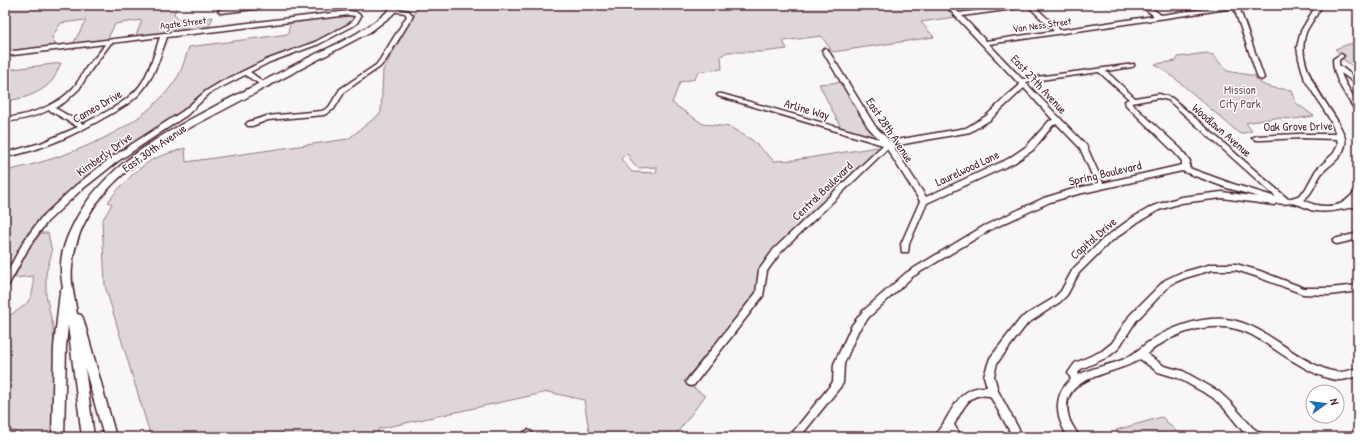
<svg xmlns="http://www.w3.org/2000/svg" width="1363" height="442" viewBox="0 0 1363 442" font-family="'Patrick Hand',sans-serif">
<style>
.green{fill:#ded6d9;stroke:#947a82;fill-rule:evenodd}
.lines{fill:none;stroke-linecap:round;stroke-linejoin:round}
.minor-casing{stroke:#4a1f2b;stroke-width:3}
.major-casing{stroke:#4a1f2b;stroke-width:3}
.minor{fill:#fff;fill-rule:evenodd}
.major{fill:#fff;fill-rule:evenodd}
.labels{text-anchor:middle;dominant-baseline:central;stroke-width:3;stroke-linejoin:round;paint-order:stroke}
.far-street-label{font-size:10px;fill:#4a1f2b;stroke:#fff}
.street-label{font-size:12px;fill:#4a1f2b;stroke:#fff}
.park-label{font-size:12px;fill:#6f4d56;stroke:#fff}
</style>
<rect width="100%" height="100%" fill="#f8f6f7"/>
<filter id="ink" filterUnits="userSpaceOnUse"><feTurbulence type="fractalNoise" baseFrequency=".025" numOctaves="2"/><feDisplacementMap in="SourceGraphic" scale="8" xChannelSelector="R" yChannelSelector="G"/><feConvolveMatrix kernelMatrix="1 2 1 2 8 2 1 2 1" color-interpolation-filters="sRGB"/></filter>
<g filter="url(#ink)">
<g class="green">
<path d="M5,5H177L174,14L181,21L213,17L209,27L136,36L142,20L115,24L107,40L73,44L86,20L61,23L52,37L56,46L5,52Z"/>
<path d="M418,5H943L955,17L921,22L934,37L833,52L821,36L783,41L787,49L762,52H727L721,56L722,69L698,72L695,79L680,82L672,103L703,124L730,127L752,140L774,161L795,160L877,147L879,148L771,252L763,263L756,292L752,299L684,381L705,396L677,433L678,437H590L584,400L548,392L378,429V437H151L105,286L102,221L112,204L108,202C120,186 134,172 150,161C160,155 174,152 185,148L186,162L348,139L381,113L383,70L414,15ZM627,153L633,164L638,168L657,167L656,173L632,172L621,159Z"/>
<path d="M344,15L352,16L354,18L345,27L322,39L245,71L214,86L190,107L74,187L51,207L27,234L5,276V171C63,159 140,132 175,81C182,72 185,58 189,47L288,34L290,22Z"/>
<path d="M1358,41V70L1337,55L1339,53L1335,49Z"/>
<path d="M1206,53L1213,55L1227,71L1255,76C1260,89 1279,88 1292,90L1296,103L1314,116L1294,119L1274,118L1246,123L1252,131L1240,134L1177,80L1155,64L1176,61L1178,57Z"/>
<path d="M61,63C58,69 55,78 51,82C38,95 22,99 5,101V70Z"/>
<path d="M842,82L870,130L876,137L875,138L841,128L819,84Z"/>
<path d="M41,233H48L52,252L46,273V295L53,327L54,357L51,437H27L26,435L5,428V318C24,307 36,301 33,276L14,278L30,247Z"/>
<path d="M1162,417L1182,437H1121L1116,430Z"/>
</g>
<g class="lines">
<g class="minor-casing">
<g id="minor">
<path d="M257,5H274L271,7L221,13L218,11L221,9Z"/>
<path d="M945,5H951L959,13L1017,5H1033L1060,30L1154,16L1140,5H1147L1161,15L1232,5H1247L1239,7L1264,78L1261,80L1258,78L1234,8L989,44L1022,79L1134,64V66L1132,67L1106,71L1135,98L1159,94L1172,98L1288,199L1298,196L1305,190L1316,170L1334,153L1338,144L1337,139L1300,138L1262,140H1256L1252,138L1256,136L1300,134H1336L1329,118L1305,80L1299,59L1297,47L1301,31L1314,9L1312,5H1318L1320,9C1316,16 1311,23 1307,30C1293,63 1323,96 1338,122C1341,129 1347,138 1345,145C1342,159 1330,164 1322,173C1315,182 1313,194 1303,200C1313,206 1329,208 1340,204C1345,202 1351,196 1355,192L1358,191V198L1355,201L1358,200V206C1343,209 1327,214 1311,210C1306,208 1301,205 1296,204C1291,202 1284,205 1277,203L1274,205L1222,198L1181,203L1159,210L1138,222L1109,243L1079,273L1067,295L1060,302L1027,324L997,363L994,376L998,391L1023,437H1013L990,396C986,396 981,395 977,396C966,399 959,416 954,425L962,437H951L948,434L946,437H935C937,431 942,426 945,421C956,402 963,386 987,387L984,376L990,358L1021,318L1054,298L1061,291L1073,269L1103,239L1132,218L1153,206L1181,197L1222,192L1259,197L1227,188L1182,171L1074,195L1050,202L990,230L912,277L869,317L858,331L844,364L843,383L841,386L800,437H789L833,382L834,364L852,325L863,311L906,273L984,226L1044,198L1073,189L1096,184L1080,148L1057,124L1053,125L1033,150L1014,163L927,203L909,244L908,252H902L901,244L920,201L887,149L780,253L767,271L763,296L694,385L691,386L688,385L686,382L688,379L756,293L759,270L774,249L883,145L718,96L717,95L718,94H722L879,139L868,127L822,50L825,48L828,50L875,126L890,141L966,128L986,116L1007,96L1020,85ZM1029,7L1054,31L986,41L962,16ZM1099,72L1129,99L1125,101L1126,105L1175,153L1182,161V165L1103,183L1086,145L1025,82ZM1024,88L1053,120L1049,121L1027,146L1008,159L926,197L893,146L970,132L990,120ZM1159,98L1168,100L1276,197L1233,184L1189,168L1190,161L1181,149L1131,103Z"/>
<path d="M393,8L409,11L413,16L386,60L380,67L345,91L334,109L324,115L268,120L252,126H248L246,124L248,122L267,116L322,111L329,107L340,89L376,65L381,58L407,16L405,13L391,11L390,10Z"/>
<path d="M349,11L356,12L361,16L357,23L353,26L319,44L270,62L250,72L265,83V85H261L245,75L210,93L187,115L118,161L80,191L47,222L30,245L8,286L5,287V276L24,241L41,218L74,187L112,157L183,111L206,91L221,82L266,60L315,42L349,24L353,21L355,16L349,15L167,37C161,54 156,72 145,87C136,100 123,107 109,115C76,134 43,150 5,157V153L41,143L78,127L49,110C35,117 20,120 5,122V118C30,115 57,106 74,87C79,81 82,74 86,68C92,60 100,53 105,44L5,56V52ZM160,37C155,52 151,67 143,81C131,101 104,113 83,124L55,108L65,102L79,89L91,70L111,43Z"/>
<path d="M1341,54L1344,56L1339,60V65L1358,80V85L1341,73C1345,87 1358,98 1358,112L1355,110C1345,94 1333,78 1333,59Z"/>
<path d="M1358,233V239L1337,244L1334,243L1333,241L1334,239Z"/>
<path d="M1212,264H1236L1260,271L1304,288H1330L1358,285V291L1330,295L1303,294L1255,276L1236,270H1212L1185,278L1171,284L1136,321L1118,349L1108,357L1081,369L1078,373L1079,375C1092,367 1108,366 1122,360C1132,356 1139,349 1147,343C1169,328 1198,317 1225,319C1259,322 1284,350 1314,364C1322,368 1331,372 1340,372C1346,372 1352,369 1358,368V376C1352,377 1346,380 1340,380C1326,380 1310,371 1298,364C1282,355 1268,344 1252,335C1217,317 1175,331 1147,354L1164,366L1183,371L1218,391L1230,402L1253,428L1262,434L1263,437H1249L1245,434L1224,408L1212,397L1178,378L1158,372L1140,359C1116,376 1056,374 1069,418C1071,425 1076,430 1079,437H1068C1056,418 1052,396 1071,379L1068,373L1075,363L1102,351L1112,343L1130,315L1165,280L1180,273Z"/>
<path d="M528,430L532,432L533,437H523L524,432Z"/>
</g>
</g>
<g class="major-casing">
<path id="major" d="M394,5H402L391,16L370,32L178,134C128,166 77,204 72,268C70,282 75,299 77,314L81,315L83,318L116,437H104L85,368L94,437H82L68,325L66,347L64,437H52L54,347L60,292L63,288C62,282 61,276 61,270C60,256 66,239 72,227C101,166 164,133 221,103C249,89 276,74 304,60C336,44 369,31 394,5Z"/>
</g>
<use href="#minor" class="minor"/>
<use href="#major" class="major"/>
</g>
</g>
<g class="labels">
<g class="far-street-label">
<text transform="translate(183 23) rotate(-7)">Agate Street</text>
<text transform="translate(1042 25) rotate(-8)">Van Ness Street</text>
</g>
<g class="street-label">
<text transform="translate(1039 84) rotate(47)">East 27th Avenue</text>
<text transform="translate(97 106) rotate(-30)">Cameo Drive</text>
<text transform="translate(807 109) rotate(16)">Arline Way</text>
<text transform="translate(1298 126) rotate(-1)">Oak Grove Drive</text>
<text transform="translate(890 130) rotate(56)">East 28th Avenue</text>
<text transform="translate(1222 130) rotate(41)">Woodlawn Avenue</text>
<text transform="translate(154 148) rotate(-35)">East 30th Avenue</text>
<text transform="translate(104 154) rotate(-36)">Kimberly Drive</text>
<text transform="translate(967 168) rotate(-25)">Laurelwood Lane</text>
<text transform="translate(1105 173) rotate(-13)">Spring Boulevard</text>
<text transform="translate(822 191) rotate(-44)">Central Boulevard</text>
<text transform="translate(1093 238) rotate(-41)">Capital Drive</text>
</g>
<g class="park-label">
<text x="1240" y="89">Mission<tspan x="1240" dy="14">City Park</tspan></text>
</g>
</g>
<rect width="1363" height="442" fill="none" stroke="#fff" stroke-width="20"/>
<rect x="10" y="10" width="1343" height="422" fill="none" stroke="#4a1f2b" stroke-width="1.5" filter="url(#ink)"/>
<g transform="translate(1325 404) rotate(76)"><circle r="19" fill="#ffffff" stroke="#b7a5aa"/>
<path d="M0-3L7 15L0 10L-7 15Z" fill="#1f6fb2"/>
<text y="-6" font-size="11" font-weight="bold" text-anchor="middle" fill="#4a1f2b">N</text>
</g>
</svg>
